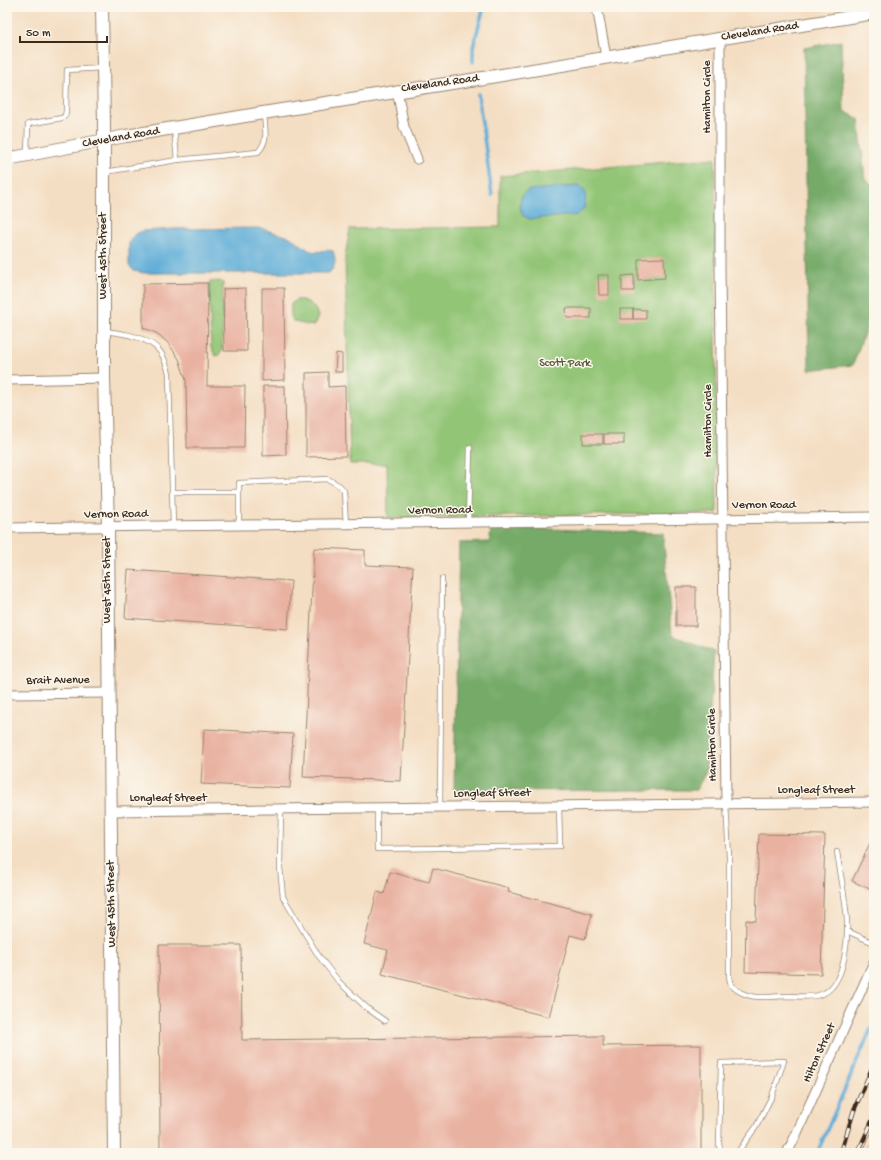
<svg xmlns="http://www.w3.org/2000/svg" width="881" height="1160" viewBox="0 0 881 1160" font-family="'Gochi Hand',sans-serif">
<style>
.green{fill:#92c576;stroke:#66784a}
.forest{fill:#75aa67;stroke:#586a42}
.water{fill:#5eadd8;stroke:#4c6c7b}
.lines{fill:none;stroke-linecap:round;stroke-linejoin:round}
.stream{stroke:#5eadd8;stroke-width:3.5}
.building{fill:#e9b1a0}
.service-casing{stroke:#988470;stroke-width:6}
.minor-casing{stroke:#988470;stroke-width:11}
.tertiary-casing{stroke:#988470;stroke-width:14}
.service{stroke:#fff;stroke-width:4.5}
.minor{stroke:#fff;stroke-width:9}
.tertiary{stroke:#fff;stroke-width:12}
.rail-casing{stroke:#3b2a1e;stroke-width:4.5}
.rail{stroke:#fbf7ec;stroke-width:3;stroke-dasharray:9;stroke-linecap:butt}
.labels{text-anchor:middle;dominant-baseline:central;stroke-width:3;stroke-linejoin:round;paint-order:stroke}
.street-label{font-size:12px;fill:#3b2a1e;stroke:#fbf7ec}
.park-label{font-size:12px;fill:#555838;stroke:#fbf7ec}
</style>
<rect width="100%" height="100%" fill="#fbf7ec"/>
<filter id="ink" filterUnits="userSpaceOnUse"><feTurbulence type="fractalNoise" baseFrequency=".025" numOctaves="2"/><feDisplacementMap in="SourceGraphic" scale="8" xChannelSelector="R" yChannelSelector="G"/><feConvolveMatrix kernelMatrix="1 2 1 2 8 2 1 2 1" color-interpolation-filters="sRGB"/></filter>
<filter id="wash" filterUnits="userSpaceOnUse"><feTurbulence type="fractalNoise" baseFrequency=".012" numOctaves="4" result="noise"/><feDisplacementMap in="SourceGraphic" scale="16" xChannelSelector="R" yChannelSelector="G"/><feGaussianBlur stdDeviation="0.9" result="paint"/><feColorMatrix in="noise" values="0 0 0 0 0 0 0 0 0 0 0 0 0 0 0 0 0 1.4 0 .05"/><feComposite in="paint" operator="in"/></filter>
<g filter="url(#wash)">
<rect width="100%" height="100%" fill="#f4dec3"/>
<g class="green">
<path d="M715,158L717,513L388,518L387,464H350L345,256L350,229L500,227V176Z"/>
<path d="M220,281L223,283L222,350L220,354L216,356L211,348L209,284L210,282Z"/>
<path d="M296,300C306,298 317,307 318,317L313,326L294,322C290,317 291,311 291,304Z"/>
</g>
<g class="forest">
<path d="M841,41L844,111L859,119L865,180L874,185V306L853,365L809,370L804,48Z"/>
<path d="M492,527L663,533L672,635L714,652L706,772L696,790L454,791L459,543L489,542Z"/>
</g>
<g class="water">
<path d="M579,186L585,191C586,201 587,209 577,215L530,219L523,216C519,207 518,195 529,190Z"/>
<path d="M259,228L290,237L310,251L317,252L326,250L333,251C336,260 336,267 329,273H144L134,271L129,266V244L131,239L135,234L143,231L174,229Z"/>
</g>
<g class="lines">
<g class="stream">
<path d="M473,62V47L484,7"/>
<path d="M478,94L492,195"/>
<path d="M817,1153L871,1029"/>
</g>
</g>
<g id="blocks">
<g class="building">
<path d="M664,258L665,278L638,280V259Z"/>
<path d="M598,275H609V295H599Z"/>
<path d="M634,275V291H622V276Z"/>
<path d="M208,283L207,386H245L244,448H187L186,380L179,359L168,343L158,334L149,330L143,328V284Z"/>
<path d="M246,288L247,351H224L223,289Z"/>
<path d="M262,288H284L285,380L262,381Z"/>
<path d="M566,308H591V318H567Z"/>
<rect x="620" y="309" width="13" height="10"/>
<path d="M633,309L646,310V319H633Z"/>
<path d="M336,353L342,354V372H335Z"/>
<path d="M328,372V387L345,386L346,456L306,457V373Z"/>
<path d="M263,386H285L286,455L263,456Z"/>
<rect x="583" y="434" width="20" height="10"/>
<rect x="604" y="434" width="20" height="10"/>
<path d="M314,548L365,550V565L413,567L401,781L303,777Z"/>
<path d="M128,570L291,581L288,629L125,618Z"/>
<rect x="676" y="587" width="20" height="39"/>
<path d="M204,729L293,734L290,788L201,784Z"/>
<path d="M759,834L825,835L821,974L745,972L746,920L756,921Z"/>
<path d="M870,843L874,844V891L852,881Z"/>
<path d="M433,868L509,888L508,892L592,914L585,939L570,935L549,1017L382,974L388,950L364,944L377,892L384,894L390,872L429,882Z"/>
<path d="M159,945H241L242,1040L603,1036V1046L701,1045V1153H160Z"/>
<path d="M874,1127V1153H862Z"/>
</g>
</g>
</g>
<g filter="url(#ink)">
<use href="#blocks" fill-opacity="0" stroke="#988470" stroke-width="1"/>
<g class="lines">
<g class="service-casing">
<g id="service">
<path d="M174,128L177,160"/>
<path d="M27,153L28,124L62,118L65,116L66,111L67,70L102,68"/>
<path d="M105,172L177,160L258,152C269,140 265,130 264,115"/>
<path d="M104,331C122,333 151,337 161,353C165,359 167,367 169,373L173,526"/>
<path d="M172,492H239"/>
<path d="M468,522L470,448"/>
<path d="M239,526V483L328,479L340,486L344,491L346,525"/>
<path d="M726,803L729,857V977L731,985C747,1001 764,997 786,996C795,996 810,998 819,995C847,988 849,933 846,910C844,891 840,871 837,852"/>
<path d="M440,807L442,579"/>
<path d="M377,808V849L560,846L559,806"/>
<path d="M281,809L280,867L283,897L318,955L339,982L368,1009L385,1021"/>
<path d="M847,931L874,943"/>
<path d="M722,1153L719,1145L721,1063L784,1061L772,1096L756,1127L737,1153"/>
</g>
</g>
<g class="minor-casing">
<g id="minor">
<path d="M597,7L606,57"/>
<path d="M720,38V267L726,803"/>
<path d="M397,90L404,127L417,159"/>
<path d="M7,380L104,378"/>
<path d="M7,528L874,517"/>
<path d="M7,694L109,693"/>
<path d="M111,811L874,802"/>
<path d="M787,1153L795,1137L874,962"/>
</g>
</g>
<g class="tertiary-casing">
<g id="tertiary">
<path d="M102,7L104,123V378L108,527L114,1153"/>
<path d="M7,159L126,136L263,113L496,76L874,13"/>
</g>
</g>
<use href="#service" class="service"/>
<use href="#minor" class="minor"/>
<use href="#tertiary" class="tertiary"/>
<g class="rail-casing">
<g id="rail">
<path d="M859,1150L874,1117"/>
<path d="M841,1153L854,1110L874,1064"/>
</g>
</g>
<use href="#rail" class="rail"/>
</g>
</g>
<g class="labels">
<g class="street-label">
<text transform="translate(760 32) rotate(-9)">Cleveland Road</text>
<text transform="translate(440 84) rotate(-8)">Cleveland Road</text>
<text transform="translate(708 97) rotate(-90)">Hamilton Circle</text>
<text transform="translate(121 138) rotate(-10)">Cleveland Road</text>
<text transform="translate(104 256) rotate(-90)">West 45th Street</text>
<text transform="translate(709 421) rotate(-90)">Hamilton Circle</text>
<text x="764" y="506">Vernon Road</text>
<text transform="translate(440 511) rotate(-1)">Vernon Road</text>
<text transform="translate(116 515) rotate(-1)">Vernon Road</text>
<text transform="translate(108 580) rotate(-90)">West 45th Street</text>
<text transform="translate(58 681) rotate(-1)">Brait Avenue</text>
<text transform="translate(713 745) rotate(-91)">Hamilton Circle</text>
<text x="816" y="791">Longleaf Street</text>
<text transform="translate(492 794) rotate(-1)">Longleaf Street</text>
<text x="168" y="799">Longleaf Street</text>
<text transform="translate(112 904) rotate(-91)">West 45th Street</text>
<text transform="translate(820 1053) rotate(-66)">Hilton Street</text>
</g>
<g class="park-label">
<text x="565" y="364">Scott Park</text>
</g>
</g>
<rect width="881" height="1160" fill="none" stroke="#fbf7ec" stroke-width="24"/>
<path d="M20 36v6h87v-6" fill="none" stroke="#3b2a1e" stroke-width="2"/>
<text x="26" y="36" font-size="12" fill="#3b2a1e" stroke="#fbf7ec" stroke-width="3" paint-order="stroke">50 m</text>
</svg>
